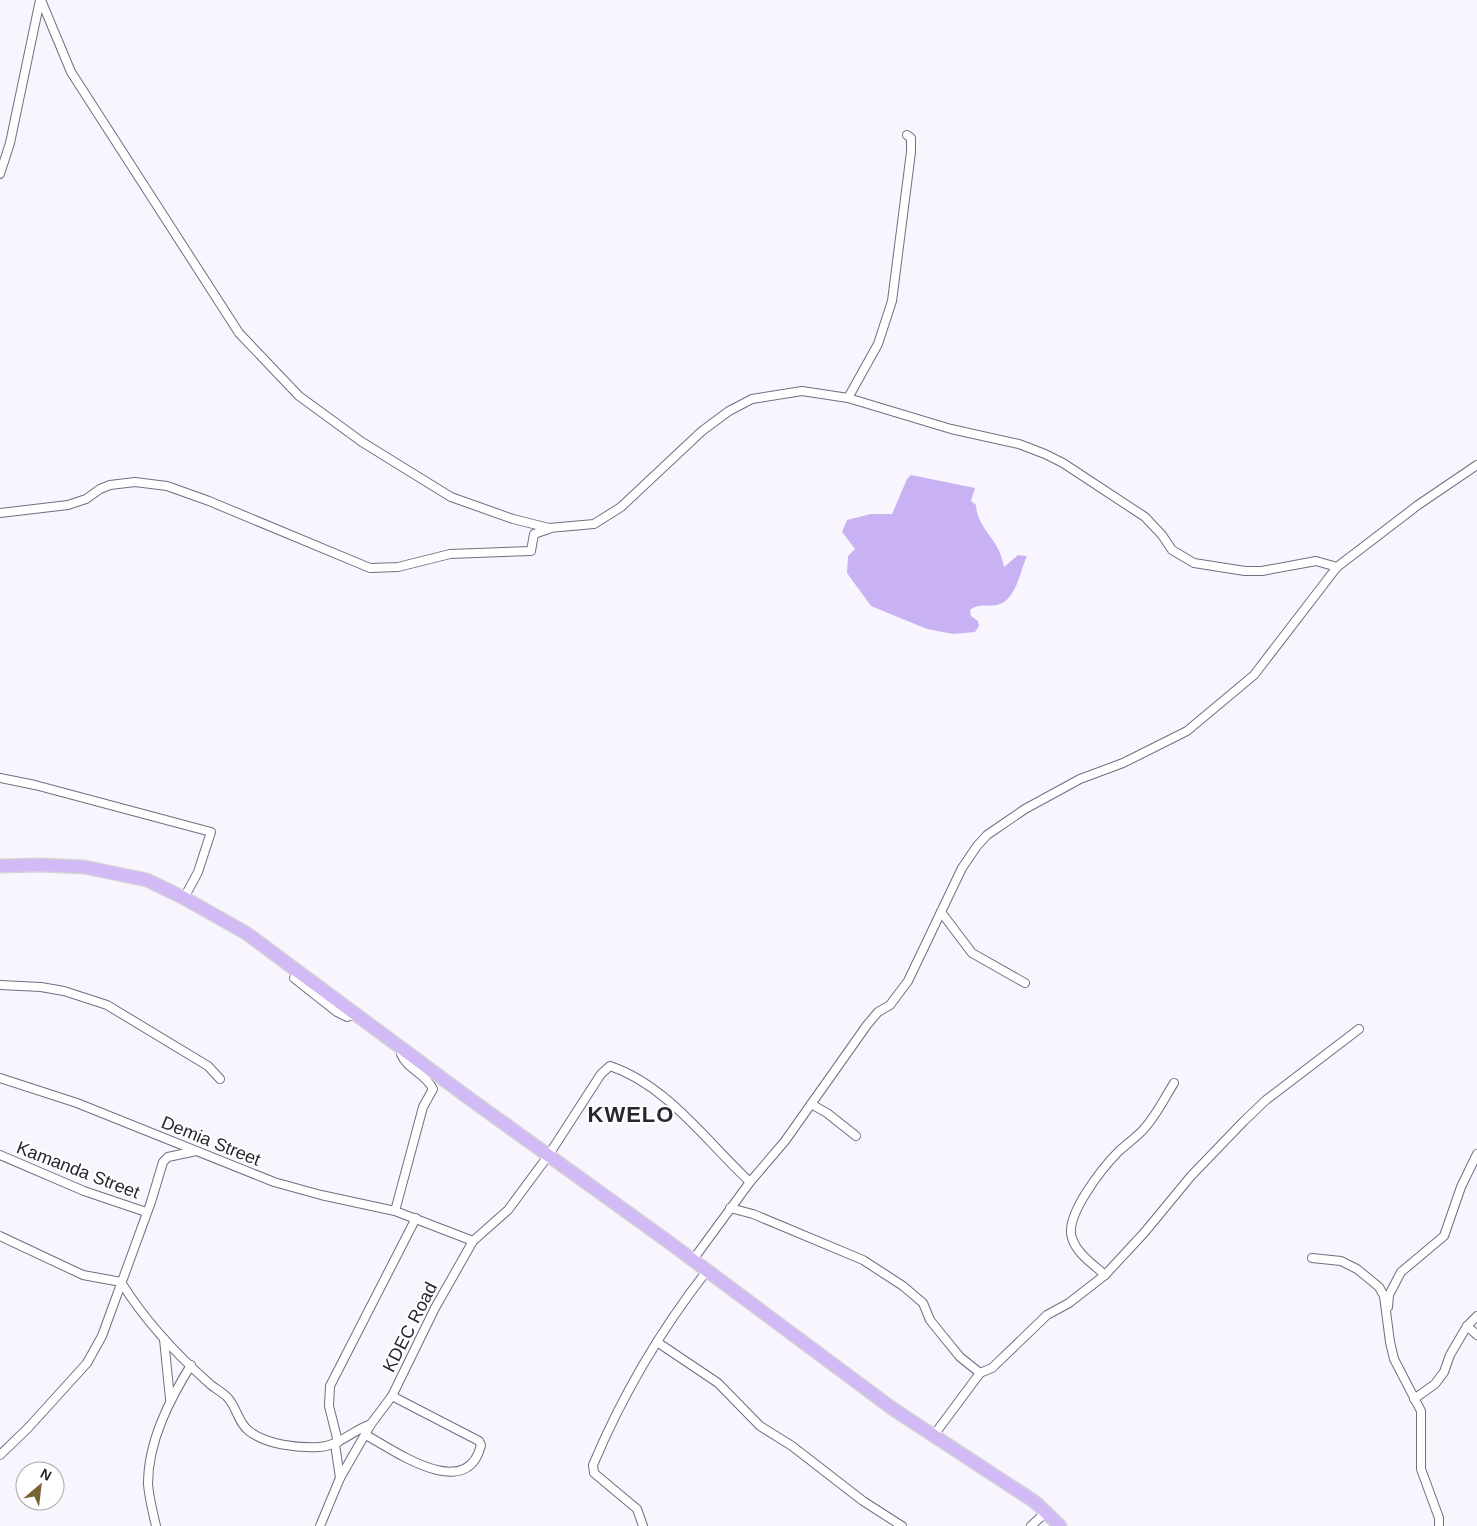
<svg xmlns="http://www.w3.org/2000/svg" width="1477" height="1526" viewBox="0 0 1477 1526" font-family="Helvetica,sans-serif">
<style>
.water{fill:#c9b2f3}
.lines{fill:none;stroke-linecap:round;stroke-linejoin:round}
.street-casing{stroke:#736d81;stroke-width:10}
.primary-casing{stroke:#d4d4d5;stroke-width:15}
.street{stroke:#fff;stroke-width:8}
.primary{stroke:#d1baf5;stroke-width:12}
.labels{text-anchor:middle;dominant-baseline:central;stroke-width:4;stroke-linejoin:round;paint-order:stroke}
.street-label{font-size:18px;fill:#29262e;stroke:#fff}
.district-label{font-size:22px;font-weight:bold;letter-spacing:1px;fill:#29262e;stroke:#fff}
</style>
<rect width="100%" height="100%" fill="#f8f5fe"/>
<path class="water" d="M911,475L975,488L971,501L976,505C977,529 1000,539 1004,567L1018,555L1027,556C1020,571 1016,601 997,605C986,607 980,603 970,610L971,616L978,621L979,626L975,632L953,634L927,629L871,606L847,573L848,556L855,549L842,532L847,520L871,514H892L907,479Z"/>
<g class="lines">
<g class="street-casing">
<g id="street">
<path d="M41,0L71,72L239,333L299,396L362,442L451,497L513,519L549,528L594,524L621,507L702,431L729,411L752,399L802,391L848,398L951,429L1019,444L1045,454L1063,463L1145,517L1162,535L1172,550L1194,563L1245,571H1262L1316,561L1337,567"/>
<path d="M0,174L10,143L40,0"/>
<path d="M848,398L878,344L892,301L911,152V138L907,135"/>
<path d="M0,513L68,505L86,499L100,489L110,485L135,482L167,486L209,501L370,568L398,567L450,554L531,551L534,534L549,529"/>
<path d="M0,778L35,785L211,832L198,872L184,898"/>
<path d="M941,912L972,953L1025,983"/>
<path d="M294,978L337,1012L347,1017L356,1014"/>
<path d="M0,985L41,987L64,991L107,1005L208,1066L220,1079"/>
<path d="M0,1078L77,1103L274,1182L321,1195L395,1211L473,1241"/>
<path d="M811,1104L827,1113L856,1136"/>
<path d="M0,1155L84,1191L146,1212"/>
<path d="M730,1208L753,1214L863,1260L903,1286L923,1303L930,1320L942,1335L960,1357L980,1373"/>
<path d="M395,1211L423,1107L433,1089C426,1074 406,1068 401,1054L403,1049"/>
<path d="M0,1236L83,1275L121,1282C145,1321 177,1355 211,1385C216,1389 222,1392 227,1397C237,1407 238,1423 249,1431C267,1445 298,1448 319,1447C339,1446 353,1430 371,1424"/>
<path d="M1312,1258L1341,1261L1357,1269L1379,1287L1384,1296L1390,1342L1394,1359L1421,1411V1469L1439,1518V1526"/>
<path d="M692,1261L750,1182L785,1141L867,1025L878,1012L890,1005L908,981L962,868L977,846L987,835L1025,809L1080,779L1123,763L1187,731L1254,675L1337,567L1418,505L1477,465"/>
<path d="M1105,1275C1093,1264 1077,1254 1072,1238C1064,1216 1103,1167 1119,1151C1127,1144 1135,1138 1142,1131C1155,1118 1164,1099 1174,1083"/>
<path d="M1388,1307L1389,1295L1401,1272L1444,1236L1461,1187L1477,1154"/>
<path d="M1467,1326L1477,1335"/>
<path d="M164,1339L170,1399"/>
<path d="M657,1342L718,1383L760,1426L792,1446L863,1501L902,1526"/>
<path d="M1414,1399L1435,1384L1444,1372L1450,1355L1467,1326L1477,1316"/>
<path d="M366,1435C395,1451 467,1503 481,1445L479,1441L392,1396"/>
<path d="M934,1435L980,1373L992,1368L1047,1315L1069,1303L1105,1275L1144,1233L1191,1176L1244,1121L1266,1100L1359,1029"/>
<path d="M338,1442L329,1406L330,1386L416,1218"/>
<path d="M335,1444L340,1478"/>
<path d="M0,1455L28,1428L87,1363L102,1336L151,1202L163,1162L168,1157L196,1151"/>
<path d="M156,1526C153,1513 149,1498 148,1484C148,1441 170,1399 191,1365"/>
<path d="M320,1526L340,1478L371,1424L392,1396L435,1308L473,1241L508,1210L548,1156L601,1074L610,1066C667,1085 707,1142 750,1182"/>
<path d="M643,1526L637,1509L594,1473L593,1465C622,1396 660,1331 706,1272"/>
<path d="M1031,1526L1046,1512"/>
</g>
</g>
<g class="primary-casing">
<path id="primary" d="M0,866L40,865L84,867L147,880L184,898L246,933L470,1099L670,1243L893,1409L1035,1502L1060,1526"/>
</g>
<use href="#street" class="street"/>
<use href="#primary" class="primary"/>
</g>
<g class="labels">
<g class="street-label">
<text transform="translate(211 1141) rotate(22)">Demia Street</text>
<text transform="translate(78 1170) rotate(21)">Kamanda Street</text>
<text transform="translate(410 1327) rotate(-63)">KDEC Road</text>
</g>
<g class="district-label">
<text x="631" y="1114">KWELO</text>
</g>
</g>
<g transform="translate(40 1486) rotate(28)"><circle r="24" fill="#ffffff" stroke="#a9a8ab"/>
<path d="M0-4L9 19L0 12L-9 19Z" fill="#756432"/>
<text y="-8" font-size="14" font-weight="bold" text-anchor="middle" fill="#29262e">N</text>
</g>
</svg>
